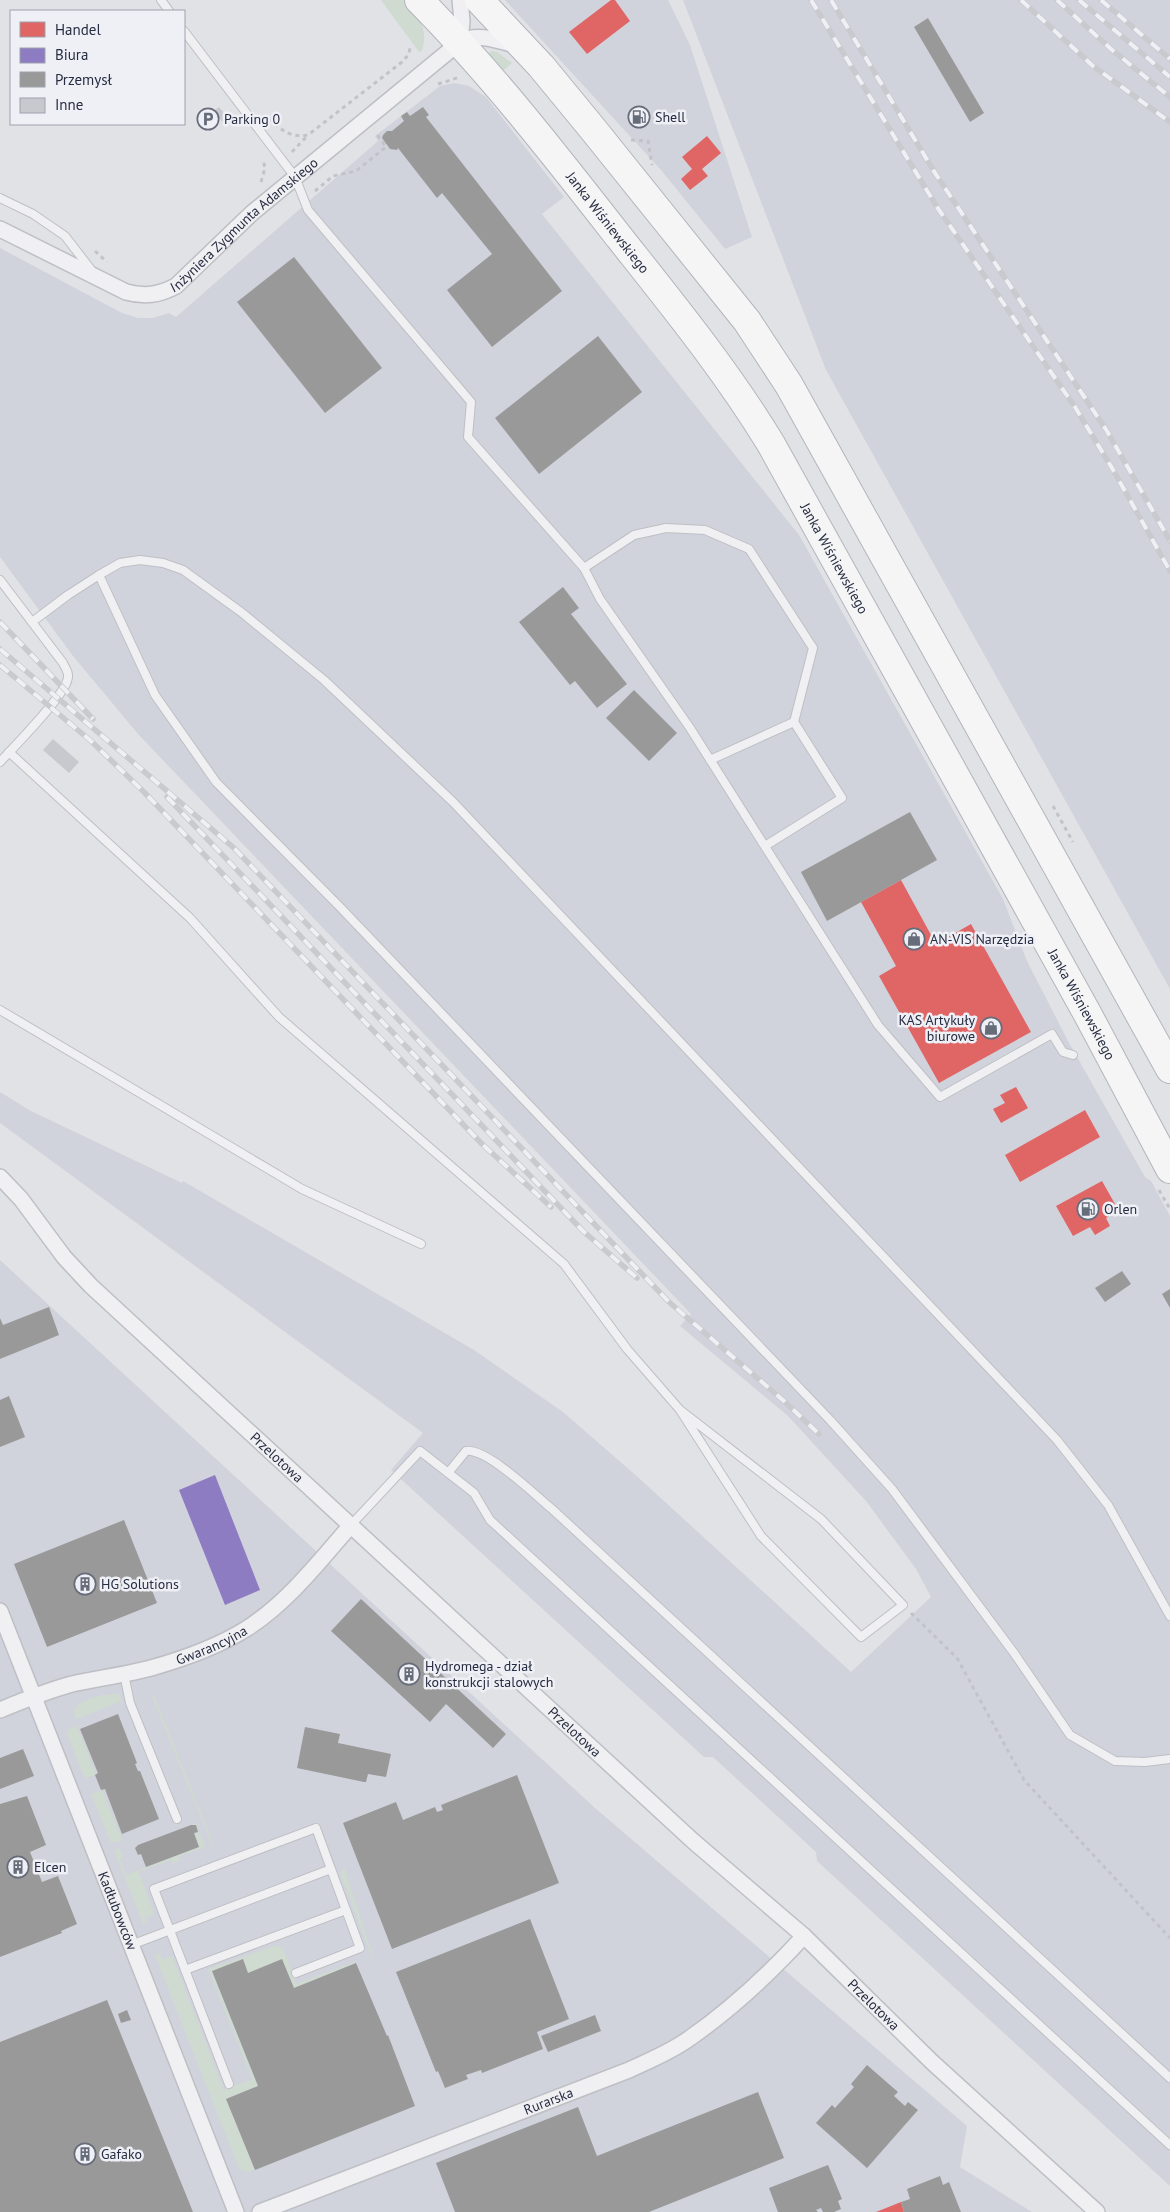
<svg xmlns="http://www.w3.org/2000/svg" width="1170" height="2212" viewBox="0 0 1170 2212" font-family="'PT Sans',sans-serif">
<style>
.built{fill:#d1d3dc}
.green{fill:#cfdad0}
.shops{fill:#e06666}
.offices{fill:#8e7cc3}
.industry{fill:#999}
.building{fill:#c8c9ce}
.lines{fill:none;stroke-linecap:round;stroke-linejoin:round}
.lane-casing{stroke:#bebfc4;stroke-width:10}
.street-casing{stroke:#bebfc4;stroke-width:18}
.highway-casing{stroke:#b3b5bb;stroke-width:30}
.path{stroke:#c2c3c9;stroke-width:3;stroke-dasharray:4 4;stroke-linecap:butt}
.lane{stroke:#f0f0f3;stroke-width:8}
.street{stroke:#f0f0f3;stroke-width:15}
.highway{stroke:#f5f5f6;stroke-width:28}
.rail-casing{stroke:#c9cace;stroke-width:5.5}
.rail{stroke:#eef0f6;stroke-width:4;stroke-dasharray:11;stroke-linecap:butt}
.labels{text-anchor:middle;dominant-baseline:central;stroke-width:5;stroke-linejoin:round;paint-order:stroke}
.poi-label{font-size:14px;fill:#262c41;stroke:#eef0f6;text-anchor:start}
.street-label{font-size:14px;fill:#262c41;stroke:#eef0f6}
</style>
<rect width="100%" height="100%" fill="#e1e2e6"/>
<g class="built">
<path d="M505,0H668L690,45L752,237L725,249L661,170Z"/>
<path d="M683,0H1170V989L826,370Z"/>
<path d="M454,83L469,86L486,97L564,197L542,214L799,535L1003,899L1027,961L1068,1041L1145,1177L1151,1181L1170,1216V2186L817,1861L816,1852L713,1757H704L391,1470L423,1433L0,1123V1092L31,1111L182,1183L183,1181L474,1350L563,1412L640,1479L851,1672L931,1597L916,1569L866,1501L788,1416L680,1326L691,1314L138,734L73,656L0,557V248L122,313L138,318H153L169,313L176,317L378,141L375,136L440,86Z"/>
<path d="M0,1260L595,1808L967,2126L960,2167L1032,2212H0Z"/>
</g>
<g class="green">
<path d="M381,0H403C418,14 429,29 422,50L419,52Z"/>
<path d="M491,51L497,52L512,63L503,71L488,55Z"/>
<path d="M118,1693L122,1701L80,1718H76L74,1714C75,1697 104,1696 118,1693Z"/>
<path d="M154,1695L213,1843L212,1845L152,1696Z"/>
<path d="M77,1726L96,1774L85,1779L67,1734L69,1729Z"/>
<path d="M102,1790L122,1840L111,1843L91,1794Z"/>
<path d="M196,1823L205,1847L178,1857L180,1861L173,1864L171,1860L139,1872L154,1914L146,1917L147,1922L143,1924L114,1850L120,1848L123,1857L120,1859L126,1875L199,1847L194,1833L198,1832L196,1825H191Z"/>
<path d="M344,1867L374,1959L371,1955L340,1873Z"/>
<path d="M277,1945L284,1950L296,1984L356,1961V1963L294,1988L282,1960L248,1973L243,1959L212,1971L258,2086L226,2099L255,2170L246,2172L239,2169L155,1955L160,1953L162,1960L172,1956L224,2090L252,2079L208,1969Z"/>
</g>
<g class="shops">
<path d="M611,0H615L630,21L587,54L569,32Z"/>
<path d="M707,136L721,153L702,169L708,176L690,190L681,179L692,169L682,157Z"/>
<path d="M901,880L936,944L971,924L1031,1032L939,1083L879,976L896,966L861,902Z"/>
<path d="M1016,1087L1028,1108L1001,1123L993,1109L1005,1103L1000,1095Z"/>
<path d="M1085,1110L1100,1137L1020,1182L1005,1155Z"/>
<path d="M1102,1181L1119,1211L1106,1218L1110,1226L1095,1235L1090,1227L1073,1236L1056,1206Z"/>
<path d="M901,2202L904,2212H876Z"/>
</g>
<path class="offices" d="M215,1475L260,1590L225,1605L179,1490Z"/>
<g class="industry">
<path d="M928,18L984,113L970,122L914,27Z"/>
<path d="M423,107L429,115L426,117L562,291L492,347L447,290L492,254L442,193L437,198L398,148L397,150L390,149L382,138L383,135L387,131H392L404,121L401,116L407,112L410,116Z"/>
<path d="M294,257L382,368L325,413L237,302Z"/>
<path d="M598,336L642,392L539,474L495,418Z"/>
<path d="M563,587L579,608L571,614L627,684L597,708L575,681L570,685L519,622Z"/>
<path d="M634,690L677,733L649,761L606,718Z"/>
<path d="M910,812L937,860L827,921L801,872Z"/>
<path d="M1122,1271L1131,1284L1105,1302L1095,1288Z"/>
<path d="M1170,1289V1308L1162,1294Z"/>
<path d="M49,1307L59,1335L0,1359V1318L3,1325Z"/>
<path d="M9,1396L25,1437L0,1447V1400Z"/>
<path d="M124,1520L157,1603L47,1647L14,1564Z"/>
<path d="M361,1599L506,1734L493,1748L446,1704L430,1722L331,1631Z"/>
<path d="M118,1714L137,1763L135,1764L138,1771H140L159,1819L122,1834L105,1789L101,1790L95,1775L98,1773L80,1729Z"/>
<path d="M305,1727L340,1734L338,1743L391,1754L386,1777L368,1774L366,1782H364L297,1768Z"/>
<path d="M23,1749L34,1776L0,1789V1758Z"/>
<path d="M517,1775L559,1883L392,1949L343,1823L396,1802L403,1820L435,1807L437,1812L443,1810L441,1805Z"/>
<path d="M27,1796L46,1845L30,1852L42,1882L58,1876L77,1924L61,1931L62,1933L0,1957V1804Z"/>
<path d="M191,1825H196L198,1832L194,1833L199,1847L146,1867L141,1854L138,1855L135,1848L138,1845Z"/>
<path d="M530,1919L569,2019L537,2032L543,2049L482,2073L481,2070L466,2075L468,2079L445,2088L438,2071L436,2072L396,1972Z"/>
<path d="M243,1959L248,1973L282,1959L294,1988L356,1963L387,2036L388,2035L415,2106L255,2170L226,2099L258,2086L212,1971Z"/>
<path d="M107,2000L193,2212H0V2042Z"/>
<path d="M127,2010L131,2020L121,2023L118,2014Z"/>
<path d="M595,2015L601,2031L548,2052L541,2036Z"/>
<path d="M867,2065L898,2092L894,2096L905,2106L908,2102L918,2110L867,2168L816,2123L832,2105L835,2108L854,2087L851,2084Z"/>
<path d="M758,2092L784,2158L649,2212H455L436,2163L578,2107L597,2156Z"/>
<path d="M828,2165L842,2199L838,2201L841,2209L834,2212H823L821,2208L816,2210L818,2212H778L769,2188Z"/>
<path d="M940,2176L943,2185L949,2182L961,2212H904L901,2202L910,2199L907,2189Z"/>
</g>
<g class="building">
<path d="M219,107L230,120L224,124L214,111Z"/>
<path d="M53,739L79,762L69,773L43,750Z"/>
</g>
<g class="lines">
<g class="lane-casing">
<g id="lane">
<path d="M161,0L169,11"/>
<path d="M184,31L295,177L308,210L471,402L468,437L584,568L600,599L690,728L878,1025L940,1097L1052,1034L1063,1052L1073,1055"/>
<path d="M0,198L33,214L65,236L92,271"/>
<path d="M584,568L634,535L666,528L705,530L749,549L813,648L794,722L842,798L765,846"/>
<path d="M99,575L120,563L140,560L163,563L183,570L241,612L324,680L453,802L1057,1440L1108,1505L1170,1616"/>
<path d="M0,580L63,663C66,669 70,674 67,681C62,698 14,747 0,762"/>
<path d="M32,622L68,595L99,575L155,695L216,782L339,906L830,1420L892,1489L1014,1653L1070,1735L1115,1761L1145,1762L1170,1759"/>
<path d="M9,752L190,918L279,1017L564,1264L627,1349L680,1410L821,1519L903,1605L861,1637L761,1536L680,1410"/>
<path d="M710,760L794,722"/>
<path d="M0,1010L302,1189L421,1244"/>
<path d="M448,1473L466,1451C487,1448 535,1495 552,1509L1170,2078"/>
<path d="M351,1525L420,1451L474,1493L490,1520L1170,2145"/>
<path d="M124,1674L130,1703L177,1819"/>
<path d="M131,1945L331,1869L360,1948L296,1973"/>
<path d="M185,1970L346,1910"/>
<path d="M229,2084L154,1889L316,1828L331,1869"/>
</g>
</g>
<g class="street-casing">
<g id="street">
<path d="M460,0L462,21L460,42"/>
<path id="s1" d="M0,229L126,292C145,297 159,295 176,286L252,213L460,42C478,32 499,41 518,46"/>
<path id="s2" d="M0,1177L21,1199L64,1257L91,1286L693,1841L804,1936L932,2062L1097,2212"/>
<path id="s3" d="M0,1611L236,2212"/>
<path id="s4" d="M0,1710C24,1700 47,1691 72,1684C98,1678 125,1675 151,1668C183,1659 217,1647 246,1629C287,1603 319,1562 351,1525"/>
<path id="s5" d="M260,2212L629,2070C650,2060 671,2052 690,2038C730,2010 771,1972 804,1936"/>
</g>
</g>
<g class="highway-casing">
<g id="highway">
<path id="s6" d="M419,0C492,74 555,155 619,237C672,304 726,370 771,444L1087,1013L1170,1169"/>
<path d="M479,0L541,66L592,128L747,321L789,385L1170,1069"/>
</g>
</g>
<g class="path">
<path d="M438,84L460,77"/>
<path d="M269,118C281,130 290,138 308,135L402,62L409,54L410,47"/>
<path d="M631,140L648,141L652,165"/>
<path d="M292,152L308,135"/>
<path d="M261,182L265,168L263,159"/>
<path d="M315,191L333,176L356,171L386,147L376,133"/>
<path d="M95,251L107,262"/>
<path d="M1053,806L1073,842"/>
<path d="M1159,1190L1170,1209"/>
<path d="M911,1613L957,1658L1024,1780L1170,1938"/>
</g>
<use href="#lane" class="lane"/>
<use href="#street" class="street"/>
<use href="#highway" class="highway"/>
<g class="rail-casing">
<g id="rail">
<path d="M811,0L937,207L1075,407L1112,468L1170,571"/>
<path d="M831,0L935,173L1107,431L1170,541"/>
<path d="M1021,0L1093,66L1170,122"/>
<path d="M1057,0L1111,49L1170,97"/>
<path d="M1079,0L1170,77"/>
<path d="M1101,0L1170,59"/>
<path d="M0,622L93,719"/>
<path d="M0,649L234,848L669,1302L784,1401L819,1434"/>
<path d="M0,665L91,741L144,792L482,1144L551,1207"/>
<path d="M167,797L583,1231L637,1278"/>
</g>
</g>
<use href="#rail" class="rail"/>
</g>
<defs>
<g id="fuel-ring" transform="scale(1.125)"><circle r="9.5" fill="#eef0f6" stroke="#676c7b" stroke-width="1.5"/><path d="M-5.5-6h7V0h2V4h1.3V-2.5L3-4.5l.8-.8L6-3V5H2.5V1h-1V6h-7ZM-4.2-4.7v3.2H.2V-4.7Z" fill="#676c7b"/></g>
<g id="parking-ring" transform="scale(1.125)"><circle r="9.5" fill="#eef0f6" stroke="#676c7b" stroke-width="1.5"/><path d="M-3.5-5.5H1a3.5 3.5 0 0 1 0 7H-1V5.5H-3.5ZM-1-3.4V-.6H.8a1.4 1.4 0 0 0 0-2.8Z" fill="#676c7b"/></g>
<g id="shop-ring" transform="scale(1.125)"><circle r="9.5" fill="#eef0f6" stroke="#676c7b" stroke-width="1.5"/><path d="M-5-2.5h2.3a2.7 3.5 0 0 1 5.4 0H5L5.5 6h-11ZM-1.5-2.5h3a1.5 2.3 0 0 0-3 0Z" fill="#676c7b"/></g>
<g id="building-ring" transform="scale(1.125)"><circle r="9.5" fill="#eef0f6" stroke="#676c7b" stroke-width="1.5"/><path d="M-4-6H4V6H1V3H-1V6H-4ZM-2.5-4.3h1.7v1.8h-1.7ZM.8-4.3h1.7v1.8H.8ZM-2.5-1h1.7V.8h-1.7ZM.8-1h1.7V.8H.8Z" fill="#676c7b"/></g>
</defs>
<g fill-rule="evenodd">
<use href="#fuel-ring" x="639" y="117"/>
<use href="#parking-ring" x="208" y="119"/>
<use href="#shop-ring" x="914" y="939"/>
<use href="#shop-ring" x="991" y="1028"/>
<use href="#fuel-ring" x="1088" y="1209"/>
<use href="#building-ring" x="85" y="1584"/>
<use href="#building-ring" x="409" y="1674"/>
<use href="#building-ring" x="18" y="1867"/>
<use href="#building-ring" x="85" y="2154"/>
</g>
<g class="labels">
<g class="poi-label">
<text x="655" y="117">Shell</text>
<text x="224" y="119">Parking 0</text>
<text x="930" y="939">AN-VIS Narzędzia</text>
<text x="975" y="1020" text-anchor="end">KAS Artykuły<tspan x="975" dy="16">biurowe</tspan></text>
<text x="1104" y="1209">Orlen</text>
<text x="101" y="1584">HG Solutions</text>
<text x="425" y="1666">Hydromega - dział<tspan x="425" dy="16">konstrukcji stalowych</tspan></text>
<text x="34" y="1867">Elcen</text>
<text x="101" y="2154">Gafako</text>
</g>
<g class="street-label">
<text stroke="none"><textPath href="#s6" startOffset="292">Janka Wiśniewskiego</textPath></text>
<text stroke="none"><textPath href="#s1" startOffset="284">Inżyniera Zygmunta Adamskiego</textPath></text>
<text stroke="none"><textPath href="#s6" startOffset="698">Janka Wiśniewskiego</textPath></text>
<text stroke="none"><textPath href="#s6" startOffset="1208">Janka Wiśniewskiego</textPath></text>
<text stroke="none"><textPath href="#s2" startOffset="395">Przelotowa</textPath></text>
<text stroke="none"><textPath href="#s4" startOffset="222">Gwarancyjna</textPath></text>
<text stroke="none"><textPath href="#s2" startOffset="800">Przelotowa</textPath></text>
<text stroke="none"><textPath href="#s3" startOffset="322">Kadłubowców</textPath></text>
<text stroke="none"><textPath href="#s2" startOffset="1205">Przelotowa</textPath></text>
<text stroke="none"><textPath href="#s5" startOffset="309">Rurarska</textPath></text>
</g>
</g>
<rect x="10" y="10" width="175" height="115" fill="#eef0f6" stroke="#9ea2ae"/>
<rect x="20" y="22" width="25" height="15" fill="#e06666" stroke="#9ea2ae"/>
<text x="55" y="35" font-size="15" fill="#262c41">Handel</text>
<rect x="20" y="48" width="25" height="15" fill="#8e7cc3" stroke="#9ea2ae"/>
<text x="55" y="60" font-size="15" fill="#262c41">Biura</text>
<rect x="20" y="72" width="25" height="15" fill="#999999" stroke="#9ea2ae"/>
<text x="55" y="85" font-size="15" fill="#262c41">Przemysł</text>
<rect x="20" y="98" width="25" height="15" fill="#c8c9ce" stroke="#9ea2ae"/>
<text x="55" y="110" font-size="15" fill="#262c41">Inne</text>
</svg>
